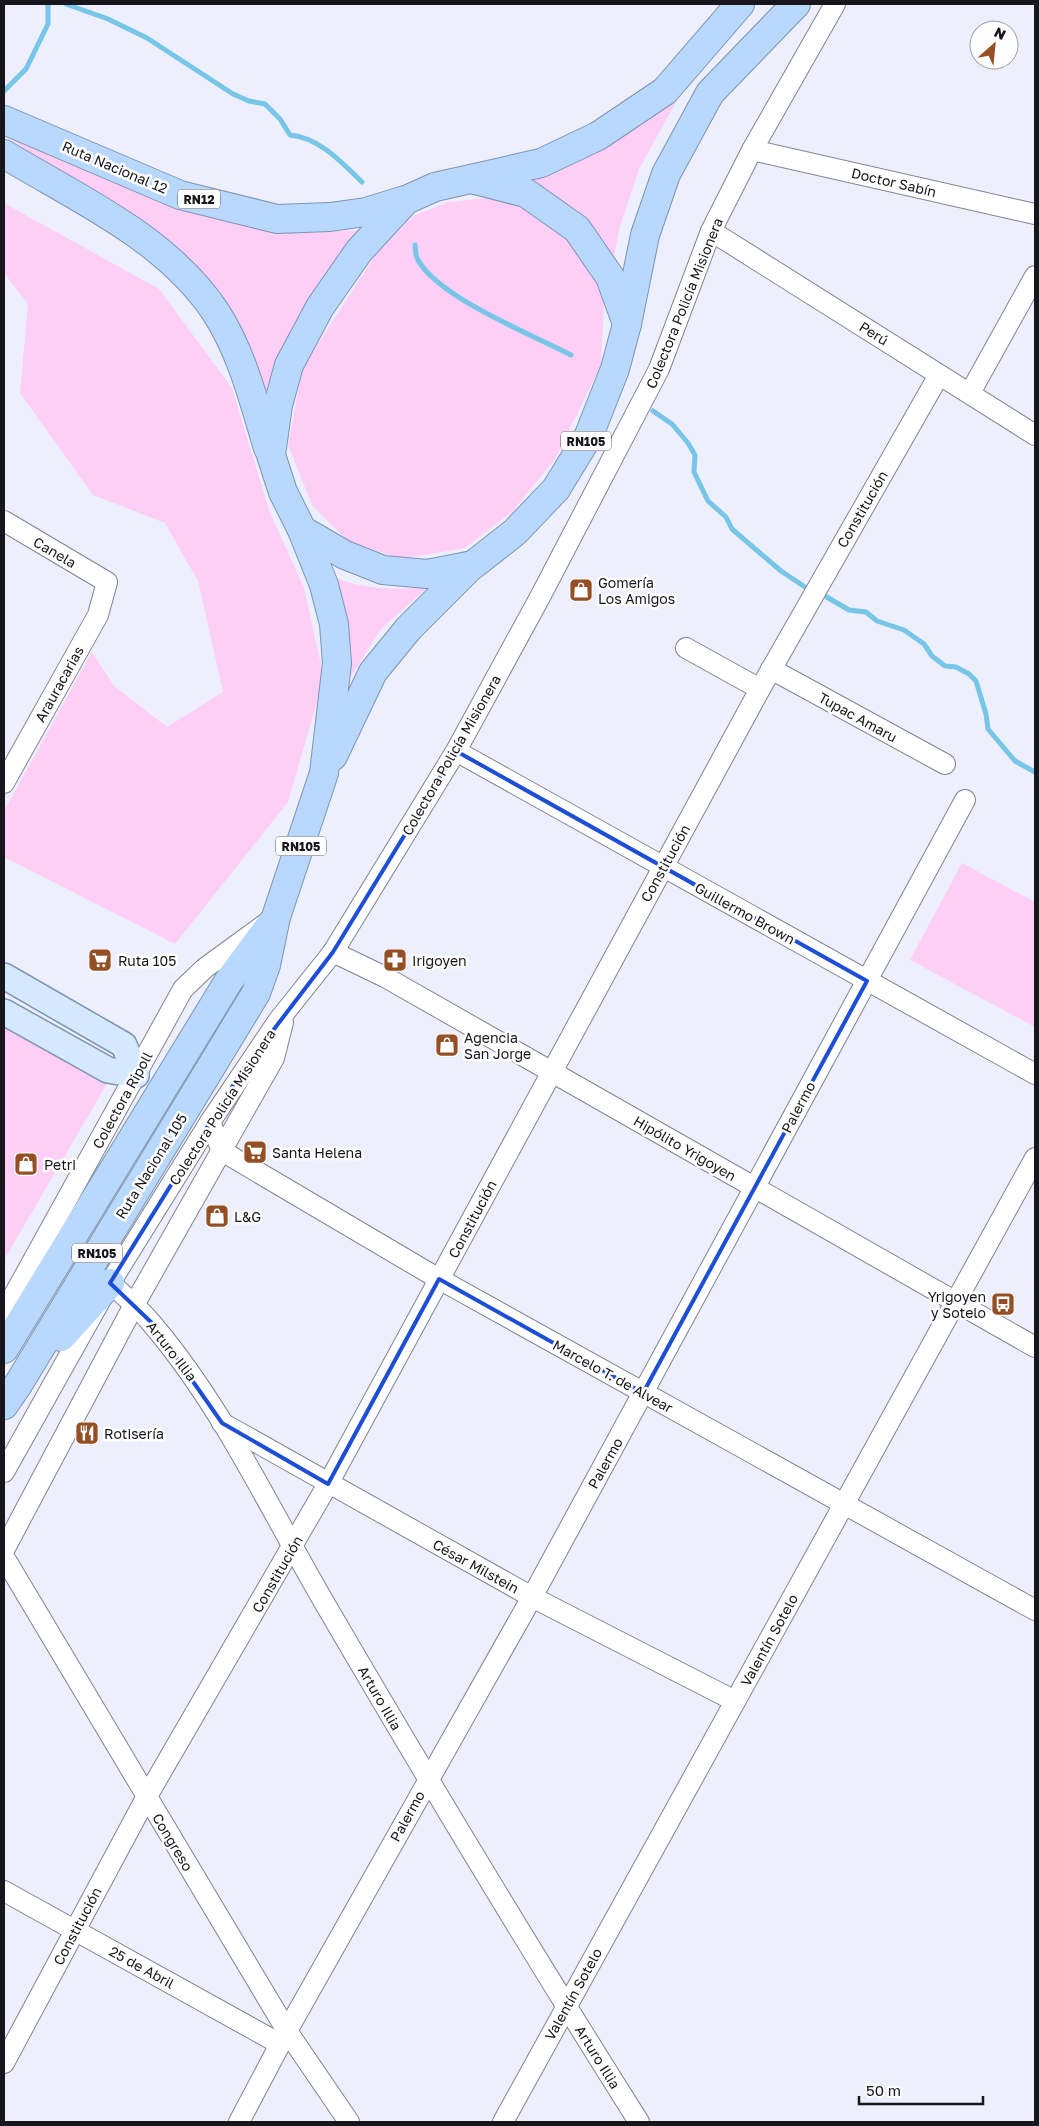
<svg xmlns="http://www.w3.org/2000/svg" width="1039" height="2126" viewBox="0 0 1039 2126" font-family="'Golos Text',sans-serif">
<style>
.green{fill:#fdcff6}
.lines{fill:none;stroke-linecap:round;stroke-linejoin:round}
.stream{stroke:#77c6e7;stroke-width:5}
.minor-casing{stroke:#818392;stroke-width:22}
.major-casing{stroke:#7f94af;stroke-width:28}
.highway-casing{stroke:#7f94af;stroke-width:30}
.minor{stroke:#fff;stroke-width:20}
.major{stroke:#d4e8fe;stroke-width:25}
.highway{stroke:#b8d8fe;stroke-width:28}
.marked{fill:none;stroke:#1d4ed8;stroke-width:4;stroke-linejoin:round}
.labels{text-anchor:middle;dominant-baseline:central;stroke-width:5;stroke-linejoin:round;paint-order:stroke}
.shield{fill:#fefefe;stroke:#5c5c60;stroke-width:1}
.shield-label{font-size:12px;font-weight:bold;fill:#16161c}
.street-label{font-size:14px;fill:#16161c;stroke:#fefefe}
.poi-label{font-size:14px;fill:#16161c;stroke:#fefefe;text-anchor:start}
</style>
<rect width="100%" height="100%" fill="#edeffd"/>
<g class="green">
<path d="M686,84L639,169L620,226L612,265L523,183L562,170L605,147Z"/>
<path d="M4,134L253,228L287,233L363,230L320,281L296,324L265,399L233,320L93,197Z"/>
<path d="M495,197L560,221L605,285L601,365L555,459L512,512L465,548L401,559L348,541L312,505L288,445L303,367L376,254L413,216L448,202Z"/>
<path d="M4,203L159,289L232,388L269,510L304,588L324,678L288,802L175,944L4,857V811L92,652L114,686L167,727L223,692L198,581L165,523L93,495L20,393L28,304L4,273Z"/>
<path d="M328,575C363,590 389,589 427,588L381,629L350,678L343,616Z"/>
<path d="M962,863L1035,902V1027L910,960Z"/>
<path d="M4,1021L108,1082L4,1260Z"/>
</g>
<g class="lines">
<g class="stream">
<path d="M66,4L108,19L147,38L233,94L249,101L265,104L280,119L290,135C320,138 341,162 362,182"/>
<path d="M4,91L26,69L48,24V4"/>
<path d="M415,245C416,250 415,256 418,260C439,298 531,334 571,355"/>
<path d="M653,411L672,424L688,443L695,455L694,472L708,501L726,517L732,529L781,571L808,589"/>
<path d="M825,596L849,610L866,612L877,621L904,630L924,644L932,656L945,666L956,667L969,674L976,681L986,714L988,729L1015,761L1035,772"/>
</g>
<g class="minor-casing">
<g id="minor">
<path d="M752,150L1035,214"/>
<path d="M711,231L1035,435"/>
<path d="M970,393L1035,276"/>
<path d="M4,521L107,582L98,615L4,783"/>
<path d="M686,648L760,689"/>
<path d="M771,669L945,764"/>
<path d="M456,751L1035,1074"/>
<path d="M333,952L385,977L1035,1347"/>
<path d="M210,1122L222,1151L439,1279L1035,1610"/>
<path d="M110,1283C125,1296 140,1309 153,1325C225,1410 272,1514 328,1609C429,1782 532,1953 639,2122"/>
<path d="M4,1313L183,989L205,968L264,925"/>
<path d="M222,1423L532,1597L735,1701"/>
<path d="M4,1472L110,1283L210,1122L278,1021L333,952L456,751L540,597L659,369L711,231L752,150L835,4"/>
<path d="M4,1550L134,1305L274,1058L283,1022"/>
<path d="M4,1557L287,2031L349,2122"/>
<path d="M4,1891L280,2044"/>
<path d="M4,2063L146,1798L328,1484L760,689L939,375"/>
<path d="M239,2122L287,2031L532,1597L965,800"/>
<path d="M503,2122L1035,1158"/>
</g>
</g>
<g class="major-casing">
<g id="major">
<path d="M4,976L124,1045L136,1075"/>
<path d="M4,1012L108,1070L136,1075"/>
</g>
</g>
<g class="highway-casing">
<g id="highway">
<path d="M4,120L180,195L277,219L330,217L366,212L405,200"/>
<path d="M4,154C78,199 165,237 215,311C242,352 254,402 268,448"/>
<path d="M627,324L645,235L666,174L710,93L796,4"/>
<path d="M302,530L345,555L383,570L427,574L473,565L515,532L556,489L589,435L615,369L627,324L610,277L577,229L526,193L475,180"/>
<path d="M333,756L373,672L409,628L472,565"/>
<path d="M61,1337L110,1283"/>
<path d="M4,1349L228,982L271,924"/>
<path d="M4,1405L19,1383L256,993L266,965L276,917L324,773L337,663L334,624L324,585L302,530L283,492L271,455L278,405L289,365L320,307L359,251L406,200L435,187L541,163L598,136L665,91L740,4"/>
</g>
</g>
<use href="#minor" class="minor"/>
<use href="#major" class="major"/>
<use href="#highway" class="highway"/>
</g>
<path class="marked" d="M456,751L867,981L643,1393L439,1279L328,1484L222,1423L152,1323L110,1283L242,1071L333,952Z"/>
<defs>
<g id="shop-square" transform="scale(1.25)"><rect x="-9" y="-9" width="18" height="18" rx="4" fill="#944f24" stroke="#fefefe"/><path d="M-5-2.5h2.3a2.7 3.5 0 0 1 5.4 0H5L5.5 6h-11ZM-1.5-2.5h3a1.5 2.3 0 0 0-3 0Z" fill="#fff"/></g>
<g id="supermarket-square" transform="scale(1.25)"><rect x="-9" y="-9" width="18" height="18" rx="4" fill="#944f24" stroke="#fefefe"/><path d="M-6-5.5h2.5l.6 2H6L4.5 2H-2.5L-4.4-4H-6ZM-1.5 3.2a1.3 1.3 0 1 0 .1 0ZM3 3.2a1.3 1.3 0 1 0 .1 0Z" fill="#fff"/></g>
<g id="pharmacy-square" transform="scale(1.25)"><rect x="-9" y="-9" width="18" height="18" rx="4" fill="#944f24" stroke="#fefefe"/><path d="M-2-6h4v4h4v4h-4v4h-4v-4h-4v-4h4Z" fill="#fff"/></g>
<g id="bus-square" transform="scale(1.25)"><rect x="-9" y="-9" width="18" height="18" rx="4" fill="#944f24" stroke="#fefefe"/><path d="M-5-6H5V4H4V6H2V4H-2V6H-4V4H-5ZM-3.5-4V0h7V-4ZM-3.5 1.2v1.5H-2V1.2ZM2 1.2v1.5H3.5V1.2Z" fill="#fff"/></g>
<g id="restaurant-square" transform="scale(1.25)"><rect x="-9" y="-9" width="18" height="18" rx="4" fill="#944f24" stroke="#fefefe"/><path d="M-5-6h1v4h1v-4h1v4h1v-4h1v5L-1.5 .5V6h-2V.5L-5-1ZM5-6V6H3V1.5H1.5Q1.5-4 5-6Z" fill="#fff"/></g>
</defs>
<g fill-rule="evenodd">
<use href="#shop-square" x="581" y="590"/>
<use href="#supermarket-square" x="100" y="960"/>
<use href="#pharmacy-square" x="395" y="960"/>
<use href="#shop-square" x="447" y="1045"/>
<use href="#supermarket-square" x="255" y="1152"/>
<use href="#shop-square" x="26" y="1164"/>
<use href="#shop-square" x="217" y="1216"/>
<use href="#bus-square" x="1003" y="1304"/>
<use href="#restaurant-square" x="87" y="1433"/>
</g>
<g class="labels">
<g class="shield">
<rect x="178" y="189.5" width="42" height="19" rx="4"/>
<rect x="561" y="431.5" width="50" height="19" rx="4"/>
<rect x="276" y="836.5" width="50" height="19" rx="4"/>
<rect x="72" y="1243.5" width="50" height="19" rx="4"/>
</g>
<g class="shield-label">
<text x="199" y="199">RN12</text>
<text x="586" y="441">RN105</text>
<text x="301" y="846">RN105</text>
<text x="97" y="1253">RN105</text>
</g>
<g class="street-label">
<text transform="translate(115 167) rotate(23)">Ruta Nacional 12</text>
<text transform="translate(894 182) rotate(13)">Doctor Sabín</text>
<text transform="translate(684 303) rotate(-68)">Colectora Policía Misionera</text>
<text transform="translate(874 333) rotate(32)">Perú</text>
<text transform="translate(862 509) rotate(-60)">Constitución</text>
<text transform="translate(55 552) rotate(30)">Canela</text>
<text transform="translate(59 684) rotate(-61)">Arauracarias</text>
<text transform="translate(858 717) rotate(29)">Tupac Amaru</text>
<text transform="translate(451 755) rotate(-60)">Colectora Policía Misionera</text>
<text transform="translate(665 863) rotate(-61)">Constitución</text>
<text transform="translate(745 913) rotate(29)">Guillermo Brown</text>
<text transform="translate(122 1100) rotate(-61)">Colectora Ripoll</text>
<text transform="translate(222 1107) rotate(-57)">Colectora Policía Misionera</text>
<text transform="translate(798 1107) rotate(-62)">Palermo</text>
<text transform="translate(685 1148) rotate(30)">Hipólito Yrigoyen</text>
<text transform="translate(151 1166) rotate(-58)">Ruta Nacional 105</text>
<text transform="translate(472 1219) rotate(-62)">Constitución</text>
<text transform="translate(172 1351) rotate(52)">Arturo Illia</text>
<text transform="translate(613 1376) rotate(29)">Marcelo T. de Alvear</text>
<text transform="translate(605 1463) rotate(-61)">Palermo</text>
<text transform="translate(476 1566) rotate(29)">César Milstein</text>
<text transform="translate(277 1574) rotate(-60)">Constitución</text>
<text transform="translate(769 1640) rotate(-61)">Valentín Sotelo</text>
<text transform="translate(380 1698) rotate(60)">Arturo Illia</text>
<text transform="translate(407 1816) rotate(-61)">Palermo</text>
<text transform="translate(173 1842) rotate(59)">Congreso</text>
<text transform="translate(77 1926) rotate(-62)">Constitución</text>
<text transform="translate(142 1967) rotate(29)">25 de Abril</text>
<text transform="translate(573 1994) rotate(-61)">Valentín Sotelo</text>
<text transform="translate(598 2057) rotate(58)">Arturo Illia</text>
</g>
<g class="poi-label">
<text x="598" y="582">Gomería<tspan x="598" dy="16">Los Amigos</tspan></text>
<text x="118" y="960">Ruta 105</text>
<text x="412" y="960">Irigoyen</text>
<text x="464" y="1037">Agencia<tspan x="464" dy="16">San Jorge</tspan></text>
<text x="272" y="1152">Santa Helena</text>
<text x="44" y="1164">Petri</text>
<text x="234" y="1216">L&amp;G</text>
<text x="986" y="1296" text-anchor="end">Yrigoyen<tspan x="986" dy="16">y Sotelo</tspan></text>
<text x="104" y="1433">Rotisería</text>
</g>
</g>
<rect width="1039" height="2126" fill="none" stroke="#16161c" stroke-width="10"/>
<g transform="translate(994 45) rotate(27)"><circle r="24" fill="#fefefe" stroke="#a1a1a4"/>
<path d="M0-4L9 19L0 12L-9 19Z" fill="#944f24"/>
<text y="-8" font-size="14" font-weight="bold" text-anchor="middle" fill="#16161c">N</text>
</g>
<path d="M859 2096v8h124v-8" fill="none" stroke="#16161c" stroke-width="2.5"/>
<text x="866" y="2096" font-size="15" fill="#16161c" stroke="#fefefe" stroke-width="4" paint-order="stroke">50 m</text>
</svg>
